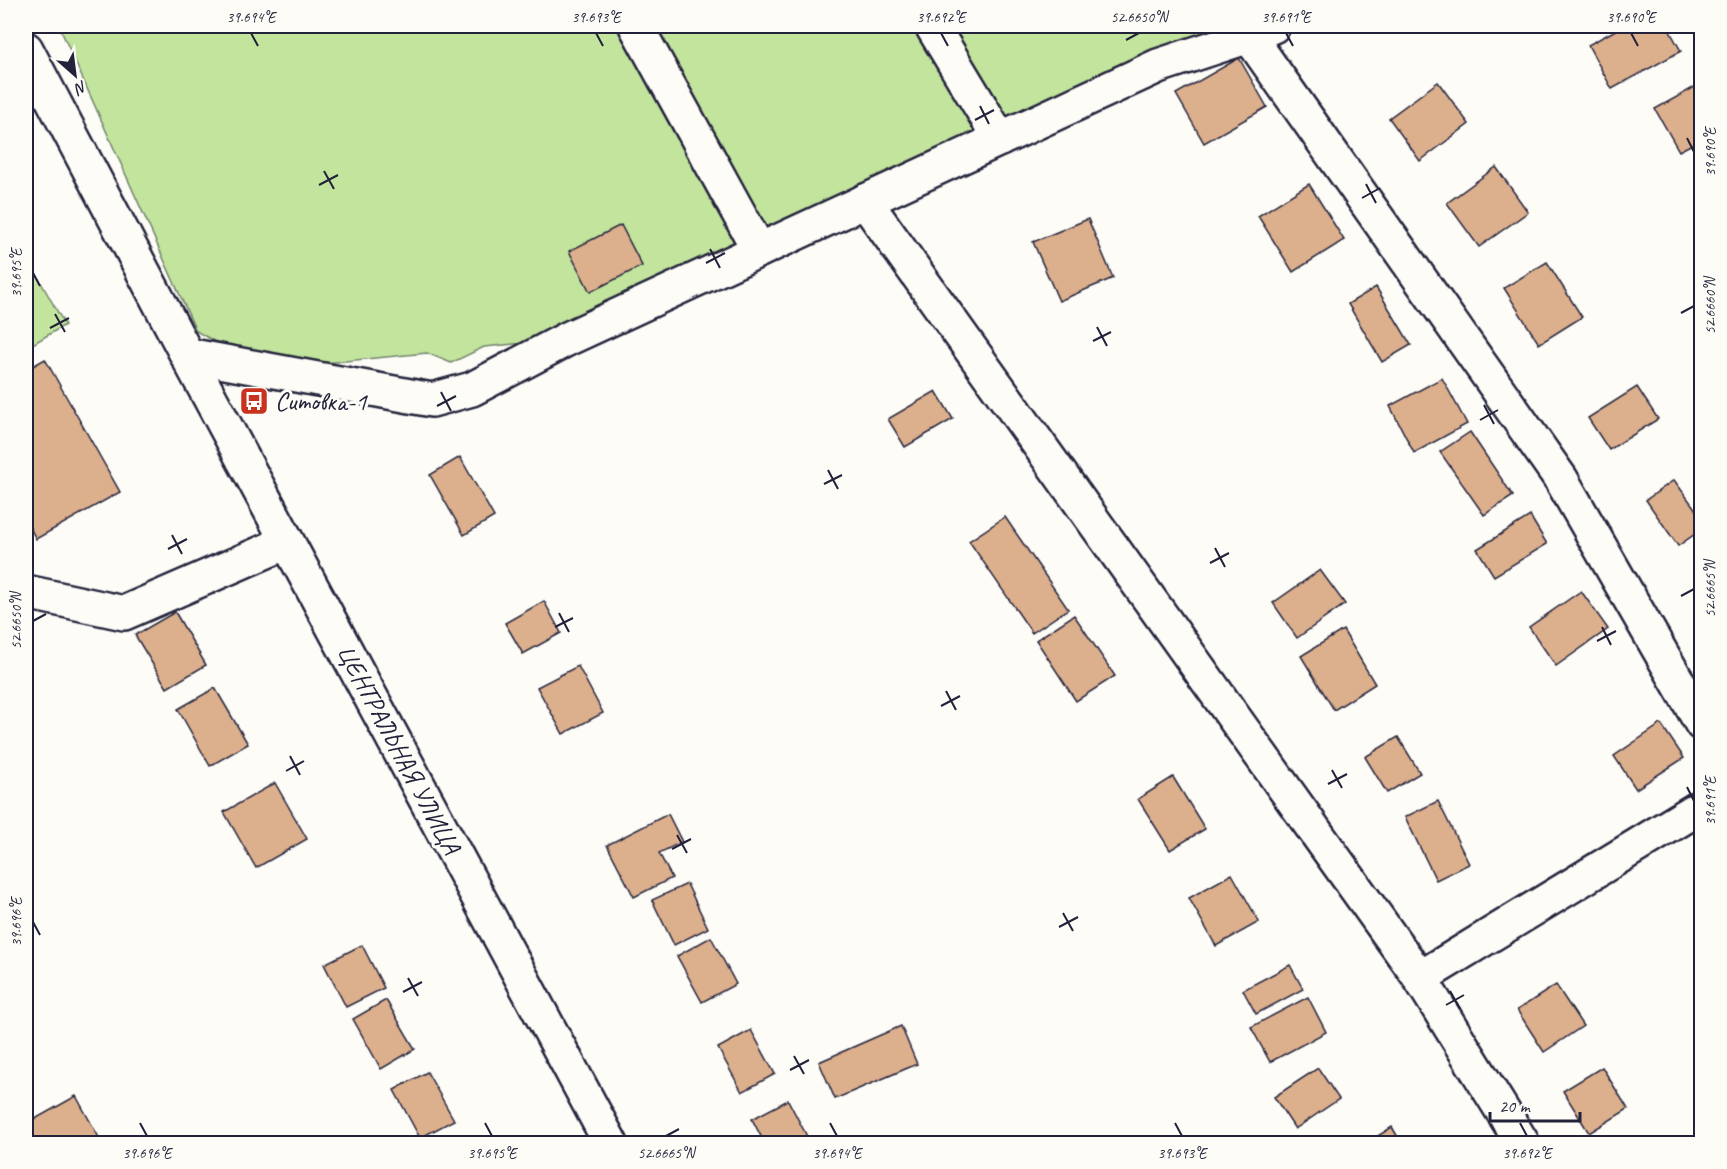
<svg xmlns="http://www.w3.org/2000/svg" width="1727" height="1169" viewBox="0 0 1727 1169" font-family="Caveat,sans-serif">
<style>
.green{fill:#c2e49d;stroke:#72836c;stroke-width:1.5}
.building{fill:#dcaf8d;stroke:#22223b;stroke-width:1.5}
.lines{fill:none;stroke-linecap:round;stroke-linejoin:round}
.minor-casing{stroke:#22223b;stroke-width:38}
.major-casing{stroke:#22223b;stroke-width:38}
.minor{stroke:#fdfcf7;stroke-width:33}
.major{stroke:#fdfcf7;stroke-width:33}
.ticks{fill:none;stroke:#22223b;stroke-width:2}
.labels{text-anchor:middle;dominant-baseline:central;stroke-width:6;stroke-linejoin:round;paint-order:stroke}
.poi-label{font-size:26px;fill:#22223b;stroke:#fdfcf7;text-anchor:start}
.street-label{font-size:26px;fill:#22223b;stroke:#fdfcf7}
.neatline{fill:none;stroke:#22223b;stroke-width:2}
.ticks-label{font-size:15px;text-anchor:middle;fill:#22223b}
</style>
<rect width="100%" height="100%" fill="#fdfcf7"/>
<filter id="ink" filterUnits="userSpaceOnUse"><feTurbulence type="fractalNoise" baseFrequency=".0167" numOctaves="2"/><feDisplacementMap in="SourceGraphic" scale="12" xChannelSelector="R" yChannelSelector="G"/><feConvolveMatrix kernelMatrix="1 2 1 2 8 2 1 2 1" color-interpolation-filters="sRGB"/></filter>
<g filter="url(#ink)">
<g class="green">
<path d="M59,26H1291L1041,125L567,339L484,347L451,363L427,353L263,369L196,331Z"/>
<path d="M26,256L65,325L26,348Z"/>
</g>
<g class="building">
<path d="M1623,26H1667L1681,51L1612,89L1588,45Z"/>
<path d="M1239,58L1267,107L1204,143L1176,94Z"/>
<path d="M1438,82L1469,124L1420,161L1389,118Z"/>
<path d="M1702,83V139L1679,151L1655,109Z"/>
<path d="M1496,167L1528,212L1479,247L1447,203Z"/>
<path d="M1309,184L1344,240L1293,272L1258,216Z"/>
<path d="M1088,219L1113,278L1059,301L1033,242Z"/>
<path d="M621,225L642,266L590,292L569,251Z"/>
<path d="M1547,262L1582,317L1539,344L1504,288Z"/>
<path d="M1376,287L1411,345L1382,362L1348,304Z"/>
<path d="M45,359L120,492L36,539L26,520V370Z"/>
<path d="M1442,378L1467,424L1414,453L1390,406Z"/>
<path d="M1637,387L1658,419L1609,450L1588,418Z"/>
<path d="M936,391L953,419L905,447L888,419Z"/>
<path d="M1470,432L1513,496L1484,515L1440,452Z"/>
<path d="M460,457L494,517L464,535L430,475Z"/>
<path d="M1674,480L1702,518V529L1678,546L1646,500Z"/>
<path d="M1530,516L1547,544L1494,576L1477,549Z"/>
<path d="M1005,517L1068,609L1032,633L969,541Z"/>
<path d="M1320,570L1345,604L1297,638L1273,603Z"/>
<path d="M1581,591L1608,629L1556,666L1529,627Z"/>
<path d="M544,601L561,633L523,654L505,623Z"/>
<path d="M175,612L206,665L167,688L135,635Z"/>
<path d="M1074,615L1115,676L1076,701L1036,640Z"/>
<path d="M1343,630L1375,684L1334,710L1301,656Z"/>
<path d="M578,666L603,713L563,734L537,687Z"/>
<path d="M215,688L248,744L210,766L178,709Z"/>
<path d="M1661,724L1684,758L1636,789L1614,756Z"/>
<path d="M1398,737L1420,773L1387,793L1365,757Z"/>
<path d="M1173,777L1205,829L1170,850L1138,799Z"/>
<path d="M275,783L307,839L256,868L224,812Z"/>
<path d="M1438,801L1469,864L1436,880L1405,817Z"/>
<path d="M668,814L682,842L659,853L672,878L634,897L607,845Z"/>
<path d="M1232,874L1259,922L1216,946L1189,898Z"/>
<path d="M687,884L708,928L674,945L652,900Z"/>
<path d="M711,937L736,984L702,1002L677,956Z"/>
<path d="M362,945L384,988L346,1007L324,964Z"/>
<path d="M1290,965L1303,989L1256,1014L1243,990Z"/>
<path d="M1556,985L1583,1026L1544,1052L1517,1010Z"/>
<path d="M1308,997L1326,1032L1270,1062L1251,1027Z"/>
<path d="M386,1000L415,1049L381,1069L353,1019Z"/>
<path d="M901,1026L917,1064L835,1099L819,1062Z"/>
<path d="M751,1030L775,1074L742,1092L718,1048Z"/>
<path d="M1602,1067L1628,1109L1589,1133L1563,1091Z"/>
<path d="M1318,1068L1339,1099L1295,1129L1274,1097Z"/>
<path d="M427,1072L454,1120L420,1138L394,1090Z"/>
<path d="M76,1096L102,1143L37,1144L26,1124Z"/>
<path d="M788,1100L811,1144H765L752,1119Z"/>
<path d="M1392,1127L1402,1144H1365Z"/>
</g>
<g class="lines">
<g class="minor-casing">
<g id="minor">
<path d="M636,26L759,250"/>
<path d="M932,26L1000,139"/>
<path d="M1242,26L1561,479L1702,724"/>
<path d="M865,201L1420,978L1702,806"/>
<path d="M187,355L432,400L472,389L567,339L1158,66L1249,36L1273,26"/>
<path d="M26,592L124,613L287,542"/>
<path d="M1420,978L1523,1144"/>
</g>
</g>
<g class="major-casing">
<path id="major" d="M26,49L187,355L611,1144"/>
</g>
<use href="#minor" class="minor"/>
<use href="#major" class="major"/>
</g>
</g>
<path class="ticks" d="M251,33L258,46M596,33L603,46M941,33L948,46M1286,33L1293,46M1631,33L1638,46M1126,40L1139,33M980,106L989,124M975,120L994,110M1687,138L1694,152M324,171L334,189M1366,184L1376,203M319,185L338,175M1362,198L1380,188M710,249L720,268M706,263L725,253M33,273L40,286M1681,313L1694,306M55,314L65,332M1097,327L1107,346M50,328L69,318M1093,341L1111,332M441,392L451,411M1484,405L1494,424M437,406L456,396M1480,420L1498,410M828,470L838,489M824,484L842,475M172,535L182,554M1215,548L1225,567M168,549L187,539M1210,563L1229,553M1681,596L1694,589M559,613L569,632M33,621L46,614M555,627L573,618M1602,627L1611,645M1597,641L1616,631M946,691L956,710M941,706L960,696M290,756L300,775M1332,770L1342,788M286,771L304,761M1328,784L1347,774M1687,787L1694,801M677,835L687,853M672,849L691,839M1063,913L1073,931M33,922L40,935M1059,927L1078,917M408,978L418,996M1450,991L1460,1009M403,992L422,982M1446,1005L1464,995M794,1056L804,1074M790,1070L809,1060M140,1123L147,1136M485,1123L492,1136M830,1123L837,1136M1175,1123L1182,1136M1520,1123L1527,1136M666,1136L679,1129"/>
<defs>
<g id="bus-square" transform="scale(1.5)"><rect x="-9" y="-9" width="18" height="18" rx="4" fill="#c8321e" stroke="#fdfcf7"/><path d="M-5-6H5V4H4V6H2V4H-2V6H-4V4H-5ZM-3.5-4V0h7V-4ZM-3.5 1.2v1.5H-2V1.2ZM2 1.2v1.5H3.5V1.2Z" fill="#fff"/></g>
</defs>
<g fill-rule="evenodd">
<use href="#bus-square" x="254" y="401"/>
</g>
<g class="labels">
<g class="poi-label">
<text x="275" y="401">Ситовка-1</text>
</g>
<g class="street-label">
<text transform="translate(399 749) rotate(62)">ЦЕНТРАЛЬНАЯ УЛИЦА</text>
</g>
</g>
<rect width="1727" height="1169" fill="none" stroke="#fdfcf7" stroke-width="66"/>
<g transform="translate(75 75) rotate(152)" stroke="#fdfcf7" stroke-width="4.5" paint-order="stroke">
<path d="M0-4.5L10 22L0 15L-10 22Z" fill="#22223b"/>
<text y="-9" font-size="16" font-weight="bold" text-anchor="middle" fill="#22223b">N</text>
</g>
<path d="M1490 1112v9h90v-9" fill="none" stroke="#22223b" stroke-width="3"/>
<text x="1499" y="1112" font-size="18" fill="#22223b" stroke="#fdfcf7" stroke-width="4.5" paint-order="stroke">20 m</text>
<rect x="33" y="33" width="1661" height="1103" class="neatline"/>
<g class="ticks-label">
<text x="251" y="22">39.694°E</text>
<text x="596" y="22">39.693°E</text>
<text x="941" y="22">39.692°E</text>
<text x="1139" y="22">52.6650°N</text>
<text x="1286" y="22">39.691°E</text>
<text x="1631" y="22">39.690°E</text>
<text transform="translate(1710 152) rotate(-90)" y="5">39.690°E</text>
<text transform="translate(16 273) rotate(-90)" y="5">39.695°E</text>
<text transform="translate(1710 306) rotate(-90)" y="5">52.6660°N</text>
<text transform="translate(1710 589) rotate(-90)" y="5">52.6665°N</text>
<text transform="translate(16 621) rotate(-90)" y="5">52.6650°N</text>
<text transform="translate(1710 801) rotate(-90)" y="5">39.691°E</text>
<text transform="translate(16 922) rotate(-90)" y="5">39.696°E</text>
<text x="147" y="1158">39.696°E</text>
<text x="492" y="1158">39.695°E</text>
<text x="666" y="1158">52.6665°N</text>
<text x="837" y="1158">39.694°E</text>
<text x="1182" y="1158">39.693°E</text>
<text x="1527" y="1158">39.692°E</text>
</g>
</svg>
